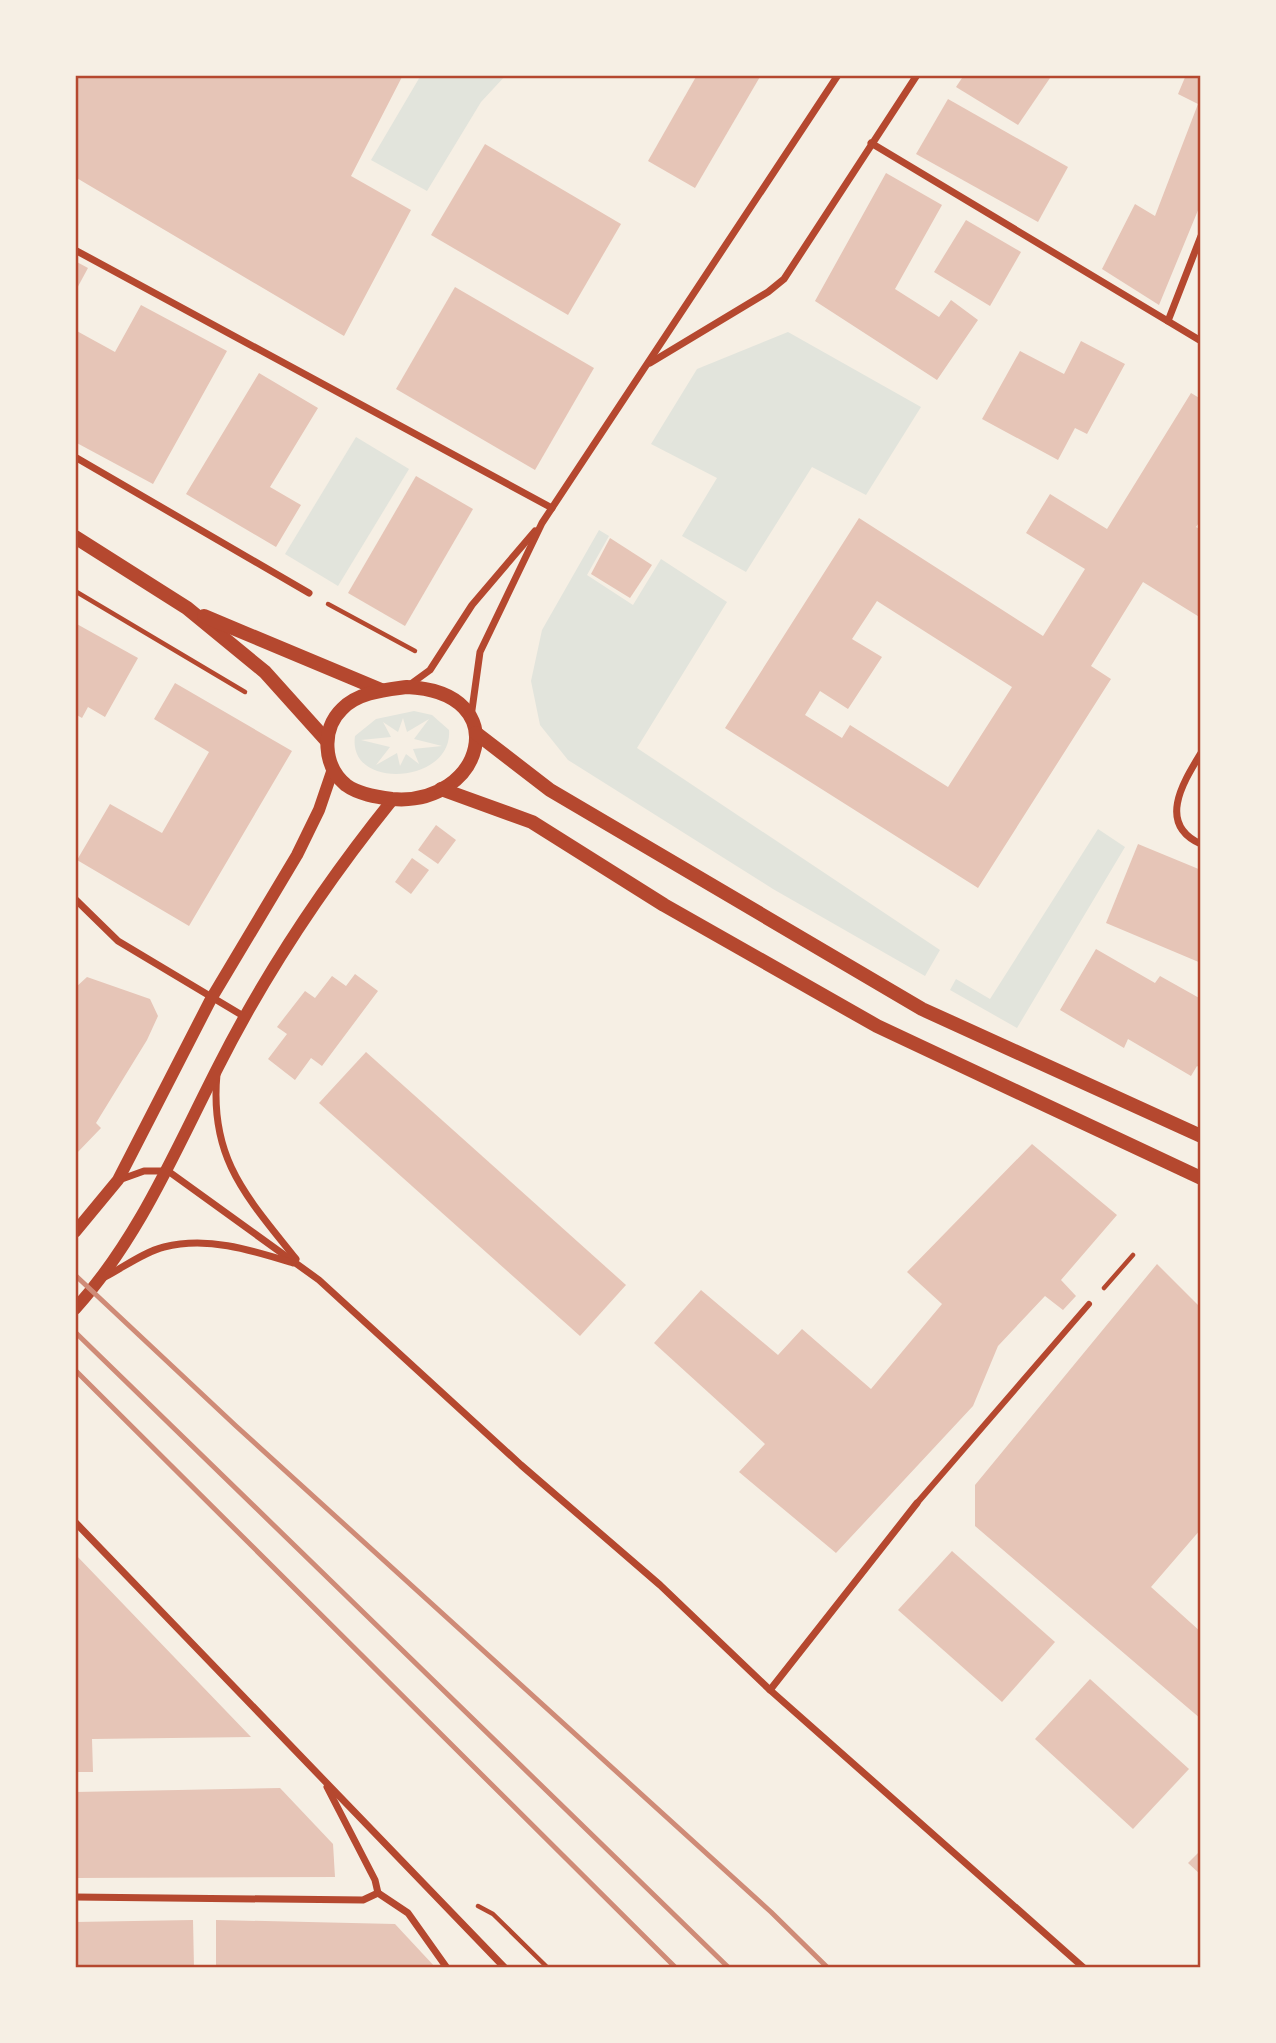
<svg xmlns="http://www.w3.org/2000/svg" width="1276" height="2043" viewBox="0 0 1276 2043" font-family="Spectral,serif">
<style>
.green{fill:#e2e4dc;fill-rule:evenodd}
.building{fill:#e6c5b7;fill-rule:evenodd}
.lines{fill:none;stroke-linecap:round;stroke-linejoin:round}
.path{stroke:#b5482f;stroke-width:4.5}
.pedestrian{stroke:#b5482f;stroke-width:6}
.minor{stroke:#b5482f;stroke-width:7}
.tertiary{stroke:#b5482f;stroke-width:12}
.secondary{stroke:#b5482f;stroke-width:14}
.rail{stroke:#cf8b77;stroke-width:5}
.neatline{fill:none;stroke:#b5482f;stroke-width:2.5}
</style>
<rect width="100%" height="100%" fill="#f6efe4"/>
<g class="green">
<path d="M421,75H506L481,102L427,191L371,160Z"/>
<path d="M788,332L921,407L866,495L812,467L746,572L682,536L717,478L651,444L697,369Z"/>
<path d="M356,437L409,469L338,586L285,554Z"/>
<path d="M599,530L609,536L587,575L633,605L661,559L727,602L637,748L940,950L925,976L773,889L568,760L540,725L531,681L542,630Z"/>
<path d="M414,711L432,715L449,730C453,784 347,791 355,736L376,719ZM403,718L407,732L429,719L414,739L442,746L413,749L419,764L406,754L400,766L397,753L376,765L390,747L361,740L391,737L383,722L398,732Z"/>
<path d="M1098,829L1125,847L1017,1028L950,990L956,979L990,999Z"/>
</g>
<g class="building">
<path d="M77,75H403L351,176L411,210L344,336L75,177Z"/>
<path d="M697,75H761L695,188L648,161Z"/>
<path d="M964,75H1052L1018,125L956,87Z"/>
<path d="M1186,75H1201V203L1159,305L1102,269L1135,204L1155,216L1198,104L1178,94Z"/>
<path d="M948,99L1068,167L1038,222L916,154Z"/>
<path d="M485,144L621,224L568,315L431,235Z"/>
<path d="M886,173L942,205L895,289L939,317L951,300L978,320L937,380L815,301Z"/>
<path d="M966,220L1021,252L990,306L934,272Z"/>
<path d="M75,261L88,268L75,292Z"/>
<path d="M455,287L594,368L535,470L396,389Z"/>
<path d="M141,305L227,351L153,484L75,442V330L115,352Z"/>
<path d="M1081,341L1125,364L1087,434L1075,428L1058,460L982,419L1020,351L1064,374Z"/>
<path d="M259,373L318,408L270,487L301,505L276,547L186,494Z"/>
<path d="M1191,393L1201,399V520L1196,527L1201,530V618L1143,582L1091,666L1111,679L978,888L725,728L859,518L1043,636L1085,569L1026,533L1050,494L1107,529ZM877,601L1012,687L948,787L850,725L842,738L805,715L820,691L848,709L882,657L852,639Z"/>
<path d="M416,476L473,509L405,626L348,593Z"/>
<path d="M610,538L652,565L630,598L591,574Z"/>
<path d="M75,623L138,658L105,717L88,707L82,718L75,714Z"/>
<path d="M175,683L292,751L189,926L77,860L110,804L162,833L209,752L154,719Z"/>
<path d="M436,825L456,840L438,864L418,850Z"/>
<path d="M1138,844L1201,870V963L1106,923Z"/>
<path d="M412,858L429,870L411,894L395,882Z"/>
<path d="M1096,949L1155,983L1160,976L1201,999V1068L1197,1066L1191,1076L1128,1039L1124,1048L1060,1010Z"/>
<path d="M355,974L378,991L322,1066L311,1058L295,1080L268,1059L287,1034L277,1027L305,991L315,998L332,976L346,986Z"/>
<path d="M87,977L150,999L158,1016L147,1040L96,1123L101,1128L75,1155V988Z"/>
<path d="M366,1052L626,1285L580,1336L319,1103Z"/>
<path d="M1032,1144L1117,1215L1061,1280L1076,1296L1063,1310L1045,1296L998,1346L973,1406L836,1553L739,1472L765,1444L654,1343L701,1290L778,1355L802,1329L871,1389L942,1304L907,1272Z"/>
<path d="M1157,1264L1201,1308V1529L1151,1587L1201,1632V1719L975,1526V1485Z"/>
<path d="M952,1551L1055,1642L1002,1702L898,1610Z"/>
<path d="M75,1554L251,1737L92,1739L93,1772H75Z"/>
<path d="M1090,1679L1189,1769L1133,1829L1035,1739Z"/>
<path d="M280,1788L333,1844L335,1877L75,1878V1792Z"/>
<path d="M1201,1850V1875L1188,1863Z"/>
<path d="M193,1920L194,1968H75V1922Z"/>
<path d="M216,1920L395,1924L436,1968H216Z"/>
</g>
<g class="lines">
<g class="path">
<path d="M75,591L245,692"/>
<path d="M328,604L415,651"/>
<path d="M1104,1288L1133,1255"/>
<path d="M478,1906L493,1914L548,1968"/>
</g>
<path class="pedestrian" d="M917,1503L1089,1304"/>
<g class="minor">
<path d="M871,143L1201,341"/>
<path d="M75,250L552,508"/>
<path d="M1168,321L1201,236"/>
<path d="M650,363L768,292L784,279L917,75"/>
<path d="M75,457L309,593"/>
<path d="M408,686L430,670L472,605L535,531"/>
<path d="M471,717L480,652L542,523L838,75"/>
<path d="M1201,753C1184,781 1156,824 1201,844"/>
<path d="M75,899L118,941L245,1017"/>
<path d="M217,1074C209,1159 247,1197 296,1259"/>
<path d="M119,1180L144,1171H168L319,1280L521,1465L660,1585L770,1690L1084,1968"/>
<path d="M105,1277C124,1267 144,1252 164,1247C208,1236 251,1250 293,1263"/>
<path d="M75,1522L505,1968"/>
<path d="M770,1690L917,1503"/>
<path d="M327,1787L375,1880L378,1893"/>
<path d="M378,1893L408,1913L447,1968"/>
<path d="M75,1897L363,1900L378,1893"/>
</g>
<g class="tertiary">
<path d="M75,1232L118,1180L211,999L297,855L319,810L333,769"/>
<path d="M75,1309C139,1238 175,1151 218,1067C266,972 327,881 393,799"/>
</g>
<g class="secondary">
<path d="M75,537L187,608L265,672L327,741"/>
<path d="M204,616L381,690"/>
<path d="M407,687C517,692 483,807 392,799C377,797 358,794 346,785C323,766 321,729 342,709C358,692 385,690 407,687Z"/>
<path d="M476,733L550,790L922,1009L1201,1136"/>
<path d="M441,789L532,822L664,905L877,1026L1201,1178"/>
</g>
<g class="rail">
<path d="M75,1275L236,1426L771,1912L828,1968"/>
<path d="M75,1332L729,1968"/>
<path d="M75,1370L676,1968"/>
</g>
</g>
<rect width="1276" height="2043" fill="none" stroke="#f6efe4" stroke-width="154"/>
<rect x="77" y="77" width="1122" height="1889" class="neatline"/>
</svg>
